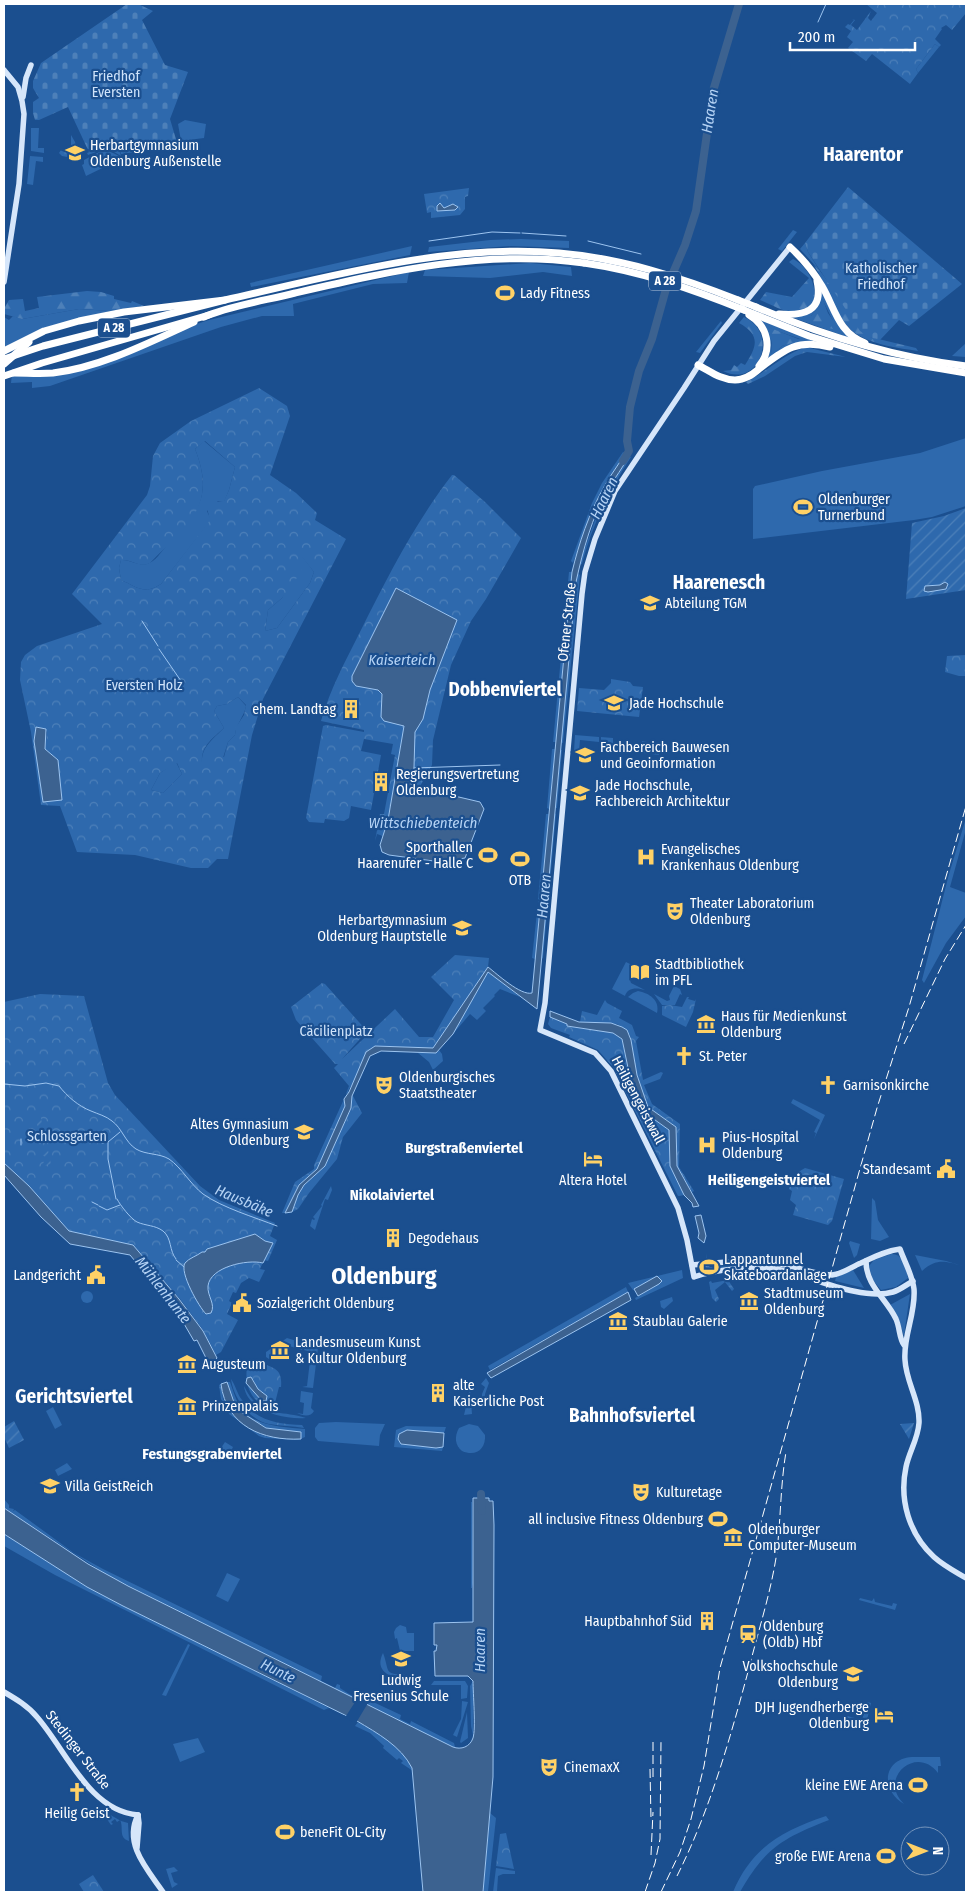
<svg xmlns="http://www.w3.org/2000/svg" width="970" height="1896" viewBox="0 0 970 1896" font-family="'Fira Sans Condensed',sans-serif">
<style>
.grass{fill:#2e69ad;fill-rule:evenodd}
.forest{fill:url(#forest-firs)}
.cemetery{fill:url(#cemetery-stones)}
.park{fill:url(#park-crowns);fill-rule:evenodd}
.garden{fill:url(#garden-furrows)}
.water{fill:#3c6290;stroke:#9cc4f0}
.pier{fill:#1b4f8f}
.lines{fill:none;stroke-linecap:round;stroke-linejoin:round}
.stream{stroke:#9cc4f0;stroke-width:1}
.river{stroke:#3c6290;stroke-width:8}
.secondary{stroke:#d6e6fa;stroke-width:5.5}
.motorway{stroke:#fff;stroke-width:7}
.rail{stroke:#fff;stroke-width:1;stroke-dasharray:9 4;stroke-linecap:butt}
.motorway-bridge{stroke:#fff;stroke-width:7}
.labels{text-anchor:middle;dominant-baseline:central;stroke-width:4.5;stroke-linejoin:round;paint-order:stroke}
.shield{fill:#1b4f8f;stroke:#bbcadd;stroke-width:1}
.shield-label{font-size:12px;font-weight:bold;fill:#fff}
.park-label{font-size:14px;fill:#cfe3fa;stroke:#1b4f8f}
.poi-label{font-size:14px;fill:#fff;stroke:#1b4f8f;text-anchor:start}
.street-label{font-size:14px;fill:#fff;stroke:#1b4f8f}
.water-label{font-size:15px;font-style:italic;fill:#b5d3f5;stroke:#1b4f8f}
.neighbourhood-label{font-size:15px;font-weight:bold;fill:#fff;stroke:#1b4f8f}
.district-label{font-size:19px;font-weight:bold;fill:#fff;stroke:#1b4f8f}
.town-label{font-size:24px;font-weight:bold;fill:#fff;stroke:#1b4f8f}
</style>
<defs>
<pattern id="forest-firs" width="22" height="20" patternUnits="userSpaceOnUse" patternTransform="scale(1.25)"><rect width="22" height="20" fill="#2e69ad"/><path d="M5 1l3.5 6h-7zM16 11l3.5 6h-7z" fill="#4d80b9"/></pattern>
<pattern id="cemetery-stones" width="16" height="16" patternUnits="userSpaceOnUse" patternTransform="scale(1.25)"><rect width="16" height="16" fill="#2e69ad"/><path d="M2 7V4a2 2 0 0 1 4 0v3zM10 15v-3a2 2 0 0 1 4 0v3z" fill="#4d80b9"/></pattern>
<pattern id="park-crowns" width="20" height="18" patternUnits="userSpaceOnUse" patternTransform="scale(1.25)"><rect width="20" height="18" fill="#2e69ad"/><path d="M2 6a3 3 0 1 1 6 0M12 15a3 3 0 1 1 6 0" fill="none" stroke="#4d80b9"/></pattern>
<pattern id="garden-furrows" width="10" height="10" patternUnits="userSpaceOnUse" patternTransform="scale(1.25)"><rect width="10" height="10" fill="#2e69ad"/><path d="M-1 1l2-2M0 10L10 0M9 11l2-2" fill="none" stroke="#4d80b9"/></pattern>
</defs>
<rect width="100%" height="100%" fill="#1b4f8f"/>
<g class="grass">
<path d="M935,44L939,47L918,73L916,69Z"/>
<path d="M185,120L206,124L204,138L181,141L178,124Z"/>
<path d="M31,128H39L38,148H44V153L31,151Z"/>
<path d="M116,140L121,156L107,148L88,155L87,153Z"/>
<path d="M105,149L121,157V159L86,176L82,165L84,164V160Z"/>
<path d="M30,156L43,157V162L36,161L33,185L27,184Z"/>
<path d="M793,230L797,232L782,251L778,249Z"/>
<path d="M521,239L569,241V248L511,246L428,252L429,247L490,240Z"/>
<path d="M805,243L808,252L820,271L800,249Z"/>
<path d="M412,246L410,255L251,287L250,283Z"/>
<path d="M530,263L571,267L572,276L543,272L490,278L423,276L425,270Z"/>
<path d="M409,272L407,283L373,284L293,304L294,316H262L221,327L50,386L32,388V382L11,383L12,374L76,368L169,333L209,320Z"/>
<path d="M820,285L850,338L794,318L811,311ZM823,301L833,321L811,316Z"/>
<path d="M79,309L110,311L47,327L4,349V317L9,320L13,316L22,319Z"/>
<path d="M760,320L814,341L766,360L768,353ZM769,328L800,339L782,346L772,355L771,334Z"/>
<path d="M721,321L722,323L700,353L696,352Z"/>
<path d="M966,438V506L932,517L914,520L753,539V489L755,486L822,471L920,453Z"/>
<path d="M204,441L235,467L229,490L224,502L218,501L207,511L211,520L161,584C144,595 137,587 121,580L119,568L121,560C130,559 137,566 147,564C155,562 162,551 167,545C199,512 213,495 195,449Z"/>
<path d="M623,452L625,453L600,495L573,563L571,561L592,503L602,483Z"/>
<path d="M629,456L631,457C609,491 592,525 582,564L579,565L600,506L609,488Z"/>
<path d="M302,556L314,572L310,583L277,628L265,631L268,610L282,598Z"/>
<path d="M569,572H572L556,742H553Z"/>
<path d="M577,573L580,575L563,743L560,742Z"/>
<path d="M238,697L246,706C244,717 236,724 235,735L228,742L223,758L202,763C201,747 213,739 224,728L214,711L217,706L227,704Z"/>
<path d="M575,735L599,737V742L580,740L579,751H574Z"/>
<path d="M601,737L613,738V747L601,746Z"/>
<path d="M642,741L647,742V745L659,746V755L627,751L628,746L640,748Z"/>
<path d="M552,749H555L549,809L547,808Z"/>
<path d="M560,750H562L557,808H554Z"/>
<path d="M176,762L182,774L163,793L151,790L160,773Z"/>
<path d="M554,813L556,814L548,904L545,905Z"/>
<path d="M546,814H549L540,904L538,902L540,900L538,899Z"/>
<path d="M966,818V829L950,887L966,893V916L946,943L924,983L922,980L949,874Z"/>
<path d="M540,911L535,959L532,958L537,912Z"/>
<path d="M545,912L547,913L543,958L540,960Z"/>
<path d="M626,962L638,968L634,978L630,980L631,983L645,990C636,987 627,988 625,996L612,989Z"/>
<path d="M488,971L520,997L500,989L494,995L495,996L483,1008L486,1011L477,1020L470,1014L453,1034Z"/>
<path d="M674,986L680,989L682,995L680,994L675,1005H679H662L654,994L667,1001L670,1000L669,996Z"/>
<path d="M638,991C649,993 660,1000 657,1013L628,997L633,993Z"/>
<path d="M439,1050L442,1054L443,1061L433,1070L429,1062L418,1053H436Z"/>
<path d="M793,1099L825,1115L814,1139L816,1133L814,1132L820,1120L791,1103Z"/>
<path d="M331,1186L332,1190L328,1200L325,1199L315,1230L310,1226L312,1219L314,1220L315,1219L313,1217L322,1206L321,1205Z"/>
<path d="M872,1198L875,1201L878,1220L889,1237L880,1241L871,1239Z"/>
<path d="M850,1241L860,1244L857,1255L854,1258L849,1243Z"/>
<path d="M706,1253L709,1267L763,1265V1266L709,1271L711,1282L709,1271H705L704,1267H708Z"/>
<path d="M891,1254C903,1253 906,1268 908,1278L896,1287L881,1290L872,1279L869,1266L874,1260Z"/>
<path d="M915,1255L946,1261L966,1267C947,1262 938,1257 922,1271Z"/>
<path d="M682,1270L683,1278L636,1300L635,1298L656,1286L657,1277L633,1290L628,1283Z"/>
<path d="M853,1270L864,1288L835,1281L836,1277Z"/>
<path d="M626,1287L628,1292L490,1370L488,1366Z"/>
<circle cx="87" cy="1297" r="6"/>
<path d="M910,1294L904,1335V1336L899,1320L890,1305Z"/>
<path d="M672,1297L673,1301L664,1309L661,1307L660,1301Z"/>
<path d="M287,1338L303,1343L302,1350L280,1343L271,1350L274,1353L272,1358L269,1359L266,1357V1352Z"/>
<path d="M307,1344L318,1348L313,1388L302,1387L307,1386L311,1352L304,1350Z"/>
<path d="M486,1378L489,1383L485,1394V1405L482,1406V1394L485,1387L481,1384Z"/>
<path d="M244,1386C260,1419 278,1409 306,1418C284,1420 247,1411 244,1386Z"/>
<path d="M470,1388L472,1414L464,1415L470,1389Z"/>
<path d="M301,1391L313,1393L311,1408L314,1411C311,1417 303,1416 297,1413L303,1414L304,1403L300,1402Z"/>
<path d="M53,1407L62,1425L55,1429L46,1411Z"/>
<path d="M336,1422L385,1424L380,1435L379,1446L318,1441L315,1437V1428L319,1423Z"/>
<path d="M469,1424L478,1426L485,1435C486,1449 476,1457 462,1451C455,1445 454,1437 459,1428Z"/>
<path d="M406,1426L446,1427L444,1433L407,1430L401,1444L436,1448L443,1447L442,1451L394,1447L396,1430Z"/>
<path d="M225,1442L233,1447L231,1451L235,1453L232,1459L219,1451Z"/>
<path d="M67,1463L72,1469L58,1476L55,1470Z"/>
<path d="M4,1499L9,1505V1508L14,1509L13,1511L15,1510L74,1553L103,1569L322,1676L321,1681L335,1688L337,1684L340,1685V1688L355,1697L356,1699L109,1576L4,1508Z"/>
<path d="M471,1502H472L473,1583L472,1588H471Z"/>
<path d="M4,1534L87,1587L123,1606L329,1708L324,1710L55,1575L4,1546Z"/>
<path d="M227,1573L240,1579L228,1602L216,1596Z"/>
<path d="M860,1598L872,1601L874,1598L875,1602L892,1606L893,1603L897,1604L895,1610L859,1600Z"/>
<path d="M400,1625L406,1627L407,1633H414V1651H400L397,1638L395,1639L394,1632L396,1628Z"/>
<path d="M188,1644L190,1645L166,1696L162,1695Z"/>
<path d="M434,1681H465L468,1686L467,1698L461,1699V1685H431Z"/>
<path d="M473,1681V1735L471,1726L470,1686Z"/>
<path d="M371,1701L401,1715L400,1719L410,1724L411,1721L454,1743L455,1747H453L370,1707L367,1705Z"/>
<path d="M462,1701L468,1702L457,1737L453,1735L461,1719Z"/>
<path d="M867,1702L871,1703L865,1729L845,1722L843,1717L844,1715L862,1720Z"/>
<path d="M467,1712L468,1738L461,1743L460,1742Z"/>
<path d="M358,1722C375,1731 409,1751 413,1771L401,1763L403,1761L399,1758L397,1760L383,1748L384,1746L370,1733L355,1726Z"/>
<path d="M198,1738L205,1752L180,1762L173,1744Z"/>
<path d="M912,1757H940L941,1766H938V1773C917,1744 877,1778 904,1804C880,1790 883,1759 912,1757Z"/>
<path d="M100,1809L121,1821L128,1823L129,1841C118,1838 124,1827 120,1820L117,1822L115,1819L111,1822L113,1824L111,1825Z"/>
<path d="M490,1813L496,1818L488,1892H483Z"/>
<path d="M826,1816L829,1820C783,1838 765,1848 740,1892H733C752,1847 782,1831 826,1816Z"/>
<path d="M174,1867L178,1871L171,1873L174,1882L178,1884L172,1888L166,1869Z"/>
<path d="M496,1868L515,1871V1874H503L498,1876L497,1892H493Z"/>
</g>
<g class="forest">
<path d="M793,259C816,270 827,313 793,312C783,312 770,304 760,300L766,292L792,297L809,278L789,262Z"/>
<path d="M813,264L820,271L870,337L916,348L918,351C898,348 875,345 858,335C837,323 827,284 813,264Z"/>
<path d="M87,291L101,292L114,296V299L131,303L132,301L144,306L110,311L79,309L22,319L4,314L5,307L9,300L23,299L25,311L39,308L37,297Z"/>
<path d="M823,300L828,313L840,331L818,325L808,320Z"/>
<path d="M744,317C780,333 759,389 723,371L731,370L734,365L737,367L741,363L745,365C757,347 761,335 739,323Z"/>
<path d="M768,327L801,340L782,346L772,355V343Z"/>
<path d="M966,343V357L952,356Z"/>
<path d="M806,347L846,357L807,352L795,356L765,376L748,384L746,382C768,371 782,355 806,347Z"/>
<path d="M383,1653C390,1672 383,1674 406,1675L409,1680C403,1682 401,1680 396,1678C384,1674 376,1667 383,1653Z"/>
</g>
<g class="cemetery">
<path d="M127,4H138L153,11L142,20L165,65L188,72L170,119L178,146L121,154L116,139L89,152L68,107L39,120H35L33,113V102L39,98L33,88V81L41,63Z"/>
<path d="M848,187L962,284L909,326L899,320L880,340L869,337L860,331L808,252L805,243Z"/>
</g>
<g class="park">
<path d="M866,4H966V13L952,30L946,25L941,28L942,29L935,39L941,45L939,47L935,44L916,69L918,73L910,84L872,54L866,61L848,48L853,42L847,37L851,31L845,27L848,24L850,25L854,20L852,19L855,20L851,25L857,30L871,11L868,18L871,21L877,13Z"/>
<path d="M71,135L75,142L79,159L62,156L59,153L61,150L71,148Z"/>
<path d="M469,188L468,196L465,197V209L460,215L431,218V212L427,213L424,194Z"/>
<path d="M259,388L287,406L290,416L270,475L296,493L317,513L315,520L346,539L263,699L252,735L228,859H217L208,868H191L135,855L77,852L60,806L41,805L31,732L20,680L21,662L25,655L37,646L102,624L72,594L147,495L150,486L153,456L160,443L191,421ZM205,441L235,467L229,490L224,501L214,502L207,508L210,520L161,584C144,595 137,587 121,580L119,568L121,560C132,559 139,568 150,563C187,525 218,507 195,449ZM302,557L314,572L310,583L277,628L265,631L268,610L282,598L302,571ZM238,697L246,705L244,715L236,727L235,735L228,742L224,757C213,753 209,753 202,762C201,746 213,738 224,728L214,711L217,706L227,704ZM44,728L47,732L45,749L58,760L62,800H58L40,777L34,741L35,734ZM177,763L182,774L163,793L151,790L160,773Z"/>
<path d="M452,475H454L485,502L521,538L486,599L471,621L451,665L433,740L432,765L419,788L412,786L410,781L414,768L415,732L423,719L430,690L440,663L356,686L379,690L382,694L381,716L404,726L403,738L388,820L383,836L377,834L375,841L380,814H384L395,755L391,754L393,744L364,739L361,751L381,755L371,810L351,806L349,818L344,821L325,819L324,823L309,822L306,818L323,726L326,725L364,732V730L321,721C330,689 346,660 361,630C388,576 415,523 452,475Z"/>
<path d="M966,655V676H959L945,672L947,656Z"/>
<path d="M611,679L630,682L633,686L643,687L639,717L577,711L579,688L604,690L611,683Z"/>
<path d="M455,955L489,958L488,967L433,1048L375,1046L348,1091L353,1096L362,1113L343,1137L337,1159L309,1193L298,1209L292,1212L298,1195L304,1185L325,1166L351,1109L352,1096L349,1092L346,1094L349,1086L334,1068L338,1064H335L296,1020L291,1007L322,983L325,984L367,1031L342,1059L395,1009L419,1037H433L454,1000L431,977Z"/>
<path d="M40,994L84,996L108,1083L115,1095L200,1186L219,1200L275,1223L270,1236L277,1240L268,1261L264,1260L260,1269L265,1270L259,1282L249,1278L241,1283L236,1293L233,1292L229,1301L232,1303L227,1314L238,1320L221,1352L216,1355L203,1330L180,1299L133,1245L69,1231L29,1186L4,1163V1002Z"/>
<path d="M687,997H689L688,999L695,1001L696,999L693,1012L686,1027L662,1015V1006L670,1005L682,1007Z"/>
<path d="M605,1000L607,1003L622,1011L619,1018L632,1025L636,1036L639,1037L636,1041L643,1080L661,1072L663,1073L660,1079L644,1085L652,1104L680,1124L679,1167L694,1191L692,1192L677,1166L676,1127L648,1107L637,1075L630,1035L622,1027L617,1024L580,1022L582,1011L597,1015Z"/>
<path d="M550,1017L567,1024V1026L613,1033L622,1039L629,1078L643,1110L669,1130L670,1166L684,1195L678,1196L613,1067L598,1050L569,1037L570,1035L551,1028L548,1024Z"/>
<path d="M344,1099L345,1106L317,1169L299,1185L285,1213H282L295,1182L314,1169V1165Z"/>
<path d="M805,1168L844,1179L832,1221L828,1225L793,1215L796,1205L790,1200L792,1191L789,1189L790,1185L793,1186L798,1176L795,1174Z"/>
<path d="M728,1280L734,1289L732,1291L725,1282L715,1290L719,1299L716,1302L712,1298L709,1282L711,1281L712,1283Z"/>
<path d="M256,1360C270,1369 283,1365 281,1387H279L273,1411C253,1403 244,1388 247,1367ZM253,1379L258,1389L267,1396L262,1401L246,1383Z"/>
<path d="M231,1379C236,1386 237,1394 242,1400C254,1420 280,1425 302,1425L304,1428C293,1426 281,1426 269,1424C249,1420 233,1397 231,1379Z"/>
<path d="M227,1382H230C233,1390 235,1398 239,1405C252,1427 283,1427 305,1429V1437L298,1440L265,1438L259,1436L229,1414L221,1399L219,1385L221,1384L223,1399L232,1414L259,1434L269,1437L300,1432L266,1428L238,1410Z"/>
<path d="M506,1833L514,1869L496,1866L500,1834Z"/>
<path d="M93,1875L104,1892H84L79,1884Z"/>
</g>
<g class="garden">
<path d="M966,508V590L906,599L912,523L944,516Z"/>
<path d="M40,1114L51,1164L44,1166L43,1164L44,1161L48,1160L47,1158L42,1155C45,1147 44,1144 38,1137L39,1130L35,1119Z"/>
<path d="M14,1421L24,1440L9,1448L4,1437V1427Z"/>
<path d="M914,1423L909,1439L900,1424Z"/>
</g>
<g class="water">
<path d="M440,203L444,208L453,204L458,207L455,210L437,211V206Z"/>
<path d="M625,453L629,456C623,467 615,478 608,489C592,517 583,550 576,582L537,1009L488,972L453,1034L436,1053L381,1051L370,1056L352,1096L351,1108L325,1166L304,1185L298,1195L292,1212L285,1213L299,1185L317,1169L345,1106L344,1099L349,1092L366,1052L375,1046L433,1048L488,967C497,974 521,996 532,993L572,572C579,543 589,513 604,487C610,475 619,465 625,453Z"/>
<path d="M945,582L948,584L946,589L928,592L924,591L925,586L940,585Z"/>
<path d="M396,588L457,620L430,690L423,719L415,732L414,768L410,781L412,786L480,802L484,809L465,858L441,862L389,855L382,852L380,845L388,820L404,726L384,721L381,717L382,694L378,690L356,686L352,681V676Z"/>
<path d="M36,727L46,729L45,749L58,760L62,800L43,802L34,741Z"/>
<path d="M550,1011L579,1022L611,1023L622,1027L627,1030L631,1040L637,1075L648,1107L676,1127L677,1166L699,1206L693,1207L692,1203L684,1195L670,1166L669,1130L644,1112L632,1087L622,1039L613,1033L567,1026V1024L550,1017Z"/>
<path d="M4,1163L29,1186L69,1231L133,1245L179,1299L203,1331L217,1358L210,1366L197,1340L194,1341L176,1310L130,1255L70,1244L41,1217L4,1175Z"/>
<path d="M701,1215L706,1236L704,1243L698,1238L699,1233L695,1216Z"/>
<path d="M255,1234L265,1241L273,1243L263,1263C247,1259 210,1267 208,1286C207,1296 216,1304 211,1313L206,1314C199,1307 179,1272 185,1263C189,1258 197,1256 202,1252H205L207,1249Z"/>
<path d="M657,1276L662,1281L659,1284L638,1296L634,1289Z"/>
<path d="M628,1292L631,1300L491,1378L487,1373Z"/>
<path d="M251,1377L258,1389L267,1396L266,1401H262L246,1383L247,1378Z"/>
<path d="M227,1382L236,1408L241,1412L266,1428L301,1432V1439C263,1441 226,1426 221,1384Z"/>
<path d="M407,1430L444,1433L443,1447L436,1448L401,1444L398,1439L399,1434Z"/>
<path d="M473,1498H479V1501H483V1498H489V1501H493L494,1525L493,1777L483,1892H423L412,1768C401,1746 377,1733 357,1721L123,1606L87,1587L4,1534V1508L88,1564L128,1586L453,1747C461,1750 470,1747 473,1738C476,1729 473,1693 473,1681L468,1676H435L434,1651H436L437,1645H434V1623L473,1622Z"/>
</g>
<path class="pier" d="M340,1688L368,1703L356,1723L328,1710L346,1716L357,1699Z"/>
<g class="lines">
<g class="stream">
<path d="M818,22L826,4"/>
<path d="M522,233L566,236"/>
<path d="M429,241L492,232L520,233"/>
<path d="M588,241L641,254"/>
<path d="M142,621L158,646"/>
<path d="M159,649L181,681"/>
<path d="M414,768L500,765"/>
<path d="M4,1084L25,1086L46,1083L59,1086C67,1096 78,1106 91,1111C98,1114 106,1116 112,1121C122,1128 125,1142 136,1149C146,1155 159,1153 169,1159C182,1168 190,1184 203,1194C223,1208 254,1217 277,1226"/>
<path d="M21,1139V1145"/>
<path d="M108,1142V1159L116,1199"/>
<path d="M102,1143L108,1142L120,1132"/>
<path d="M117,1199C120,1205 131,1219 137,1222C146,1226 155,1225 163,1231C172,1238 169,1251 176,1259"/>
<path d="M92,1202L98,1205"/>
<path d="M99,1206L107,1210L120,1205"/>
<path d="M176,1260L184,1267"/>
</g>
<g class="river">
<path d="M623,461L629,451L627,441L630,407L639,371L652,339L666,289L685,245L696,211L713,91L739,4"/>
<path d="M481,1494L482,1511"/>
</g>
<g class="secondary">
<path d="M4,70L18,87L22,101L24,114L19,184L4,282"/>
<path d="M23,97L26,78L31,65"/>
<path d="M790,247L714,341L684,388L615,491L595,539L585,572L582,594L545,1003L540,1030L595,1053L611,1071L678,1208L687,1240L694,1277C717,1269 758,1265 781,1270C812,1277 862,1301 893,1292C900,1290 906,1285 913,1281"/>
<path d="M866,1261C866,1286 886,1298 896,1319C900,1328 899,1338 904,1345"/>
<path d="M692,1265C721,1262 750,1259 780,1264C797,1266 815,1275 832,1275C843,1274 851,1267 861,1263C874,1257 885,1251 900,1249C905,1263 912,1274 914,1289C916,1313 903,1336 905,1360C906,1382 920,1401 919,1423C918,1439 909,1452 906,1467C899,1500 909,1534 934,1557C944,1566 956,1572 966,1578"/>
<path d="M4,1692C16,1699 28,1706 37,1717C66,1750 89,1811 138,1815"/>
<path d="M138,1815C123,1844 148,1870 163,1892"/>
<path d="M137,1848L139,1823L138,1815"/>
</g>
<g class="motorway">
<path d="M790,247C803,259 813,271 822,286C835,308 838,333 865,343"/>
<path d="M756,307C824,336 893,357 966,366"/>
<path d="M744,310L809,336L884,359L966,373"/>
<path d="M779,314C803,316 824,312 817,281"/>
<path d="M749,315C768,326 773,349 759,366"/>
<path d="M204,317C228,306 268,300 295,293C391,271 486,249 584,263"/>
<path d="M4,351L44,331L79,321L124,312L225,300C332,276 449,243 559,253C621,258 680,277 738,300"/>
<path d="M4,364L29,342"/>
<path d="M698,365C710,371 721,380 735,380C745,380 752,375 759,369C785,349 797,339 830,347"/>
<path d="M14,373C27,373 40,374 53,373C102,367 150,342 194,322"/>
</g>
<g class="rail">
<path d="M904,1044L945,959L966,925"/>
<path d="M653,1742V1777"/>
<path d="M650,1769L651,1819"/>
<path d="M651,1855L653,1812"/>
<path d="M677,1876C710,1810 730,1739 749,1668C758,1632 770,1595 776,1558C781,1523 780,1487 786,1452"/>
<path d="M645,1892L655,1863L660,1839L661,1742"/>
<path d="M661,1892L680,1852L691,1819L704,1766L720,1668L877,1108L909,1007L966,806"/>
</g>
<g class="motorway-bridge">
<path d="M584,263C640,271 692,289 744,310"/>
<path d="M738,300L756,307"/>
<path d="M4,359L43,346L225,300"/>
<path d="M4,376L42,363L209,315"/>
</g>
</g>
<defs>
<g id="school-bare" transform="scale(1.5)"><path d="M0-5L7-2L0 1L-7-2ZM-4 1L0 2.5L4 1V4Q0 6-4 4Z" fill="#ffd166" stroke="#1b4f8f" stroke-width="2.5" paint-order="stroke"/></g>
<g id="stadium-bare" transform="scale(1.5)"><path d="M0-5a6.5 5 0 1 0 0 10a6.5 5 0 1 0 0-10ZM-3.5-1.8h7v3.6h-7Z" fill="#ffd166" stroke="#1b4f8f" stroke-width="2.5" paint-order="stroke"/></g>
<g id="university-bare" transform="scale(1.5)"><path d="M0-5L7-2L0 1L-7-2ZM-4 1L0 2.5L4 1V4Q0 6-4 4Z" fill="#ffd166" stroke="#1b4f8f" stroke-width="2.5" paint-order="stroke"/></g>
<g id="building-bare" transform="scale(1.5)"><path d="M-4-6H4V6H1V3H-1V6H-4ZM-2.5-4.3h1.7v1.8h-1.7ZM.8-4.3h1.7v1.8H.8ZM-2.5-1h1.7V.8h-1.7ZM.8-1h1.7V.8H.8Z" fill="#ffd166" stroke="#1b4f8f" stroke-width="2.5" paint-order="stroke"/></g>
<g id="hospital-bare" transform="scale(1.5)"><path d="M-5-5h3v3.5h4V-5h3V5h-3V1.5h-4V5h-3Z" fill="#ffd166" stroke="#1b4f8f" stroke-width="2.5" paint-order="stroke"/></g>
<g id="theatre-bare" transform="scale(1.5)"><path d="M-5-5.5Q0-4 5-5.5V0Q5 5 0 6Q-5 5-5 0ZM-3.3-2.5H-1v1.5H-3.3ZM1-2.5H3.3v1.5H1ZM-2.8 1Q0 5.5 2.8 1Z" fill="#ffd166" stroke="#1b4f8f" stroke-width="2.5" paint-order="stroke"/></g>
<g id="library-bare" transform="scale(1.5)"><path d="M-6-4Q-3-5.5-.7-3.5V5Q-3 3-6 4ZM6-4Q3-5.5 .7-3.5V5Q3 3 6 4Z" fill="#ffd166" stroke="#1b4f8f" stroke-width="2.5" paint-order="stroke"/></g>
<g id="museum-bare" transform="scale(1.5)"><path d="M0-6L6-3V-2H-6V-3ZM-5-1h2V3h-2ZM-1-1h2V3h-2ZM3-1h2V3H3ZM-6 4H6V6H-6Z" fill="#ffd166" stroke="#1b4f8f" stroke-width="2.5" paint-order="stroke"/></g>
<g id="church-bare" transform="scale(1.5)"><path d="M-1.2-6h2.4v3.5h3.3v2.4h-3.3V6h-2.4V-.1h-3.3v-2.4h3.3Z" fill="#ffd166" stroke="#1b4f8f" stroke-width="2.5" paint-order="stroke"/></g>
<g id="hotel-bare" transform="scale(1.5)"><path d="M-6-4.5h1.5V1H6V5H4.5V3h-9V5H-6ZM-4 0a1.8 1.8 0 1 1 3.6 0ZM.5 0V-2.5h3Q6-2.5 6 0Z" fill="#ffd166" stroke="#1b4f8f" stroke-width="2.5" paint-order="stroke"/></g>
<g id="civic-bare" transform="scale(1.5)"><path d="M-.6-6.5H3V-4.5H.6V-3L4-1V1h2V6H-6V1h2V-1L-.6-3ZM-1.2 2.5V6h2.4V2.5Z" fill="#ffd166" stroke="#1b4f8f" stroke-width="2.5" paint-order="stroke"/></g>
<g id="station-bare" transform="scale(1.5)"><path d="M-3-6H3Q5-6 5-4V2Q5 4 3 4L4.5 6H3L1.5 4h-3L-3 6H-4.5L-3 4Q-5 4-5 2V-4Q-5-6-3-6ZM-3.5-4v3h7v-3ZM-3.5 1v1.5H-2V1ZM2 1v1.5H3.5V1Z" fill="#ffd166" stroke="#1b4f8f" stroke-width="2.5" paint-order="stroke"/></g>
</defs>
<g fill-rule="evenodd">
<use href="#school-bare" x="75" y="153"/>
<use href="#stadium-bare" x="505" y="293"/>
<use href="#stadium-bare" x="803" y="507"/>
<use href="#university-bare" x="650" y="603"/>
<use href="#university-bare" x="614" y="703"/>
<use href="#building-bare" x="351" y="709"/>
<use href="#university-bare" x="585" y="755"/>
<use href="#building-bare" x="381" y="782"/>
<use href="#university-bare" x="580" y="793"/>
<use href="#stadium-bare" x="488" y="855"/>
<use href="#hospital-bare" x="646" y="857"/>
<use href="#stadium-bare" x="520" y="859"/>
<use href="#theatre-bare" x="675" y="911"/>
<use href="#school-bare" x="462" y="928"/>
<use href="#library-bare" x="640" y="972"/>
<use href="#museum-bare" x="706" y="1024"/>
<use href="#church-bare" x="684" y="1056"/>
<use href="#theatre-bare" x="384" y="1085"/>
<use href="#church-bare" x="828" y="1085"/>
<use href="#school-bare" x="304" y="1132"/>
<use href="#hospital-bare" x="707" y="1145"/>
<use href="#hotel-bare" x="593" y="1159"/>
<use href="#civic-bare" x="946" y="1169"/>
<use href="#building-bare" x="393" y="1238"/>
<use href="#stadium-bare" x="709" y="1267"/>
<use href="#civic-bare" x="96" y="1275"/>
<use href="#museum-bare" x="749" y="1301"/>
<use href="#civic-bare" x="242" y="1303"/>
<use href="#museum-bare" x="618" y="1321"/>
<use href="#museum-bare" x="280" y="1350"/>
<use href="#museum-bare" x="187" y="1364"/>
<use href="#building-bare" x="438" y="1393"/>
<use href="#museum-bare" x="187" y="1406"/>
<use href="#university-bare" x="50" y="1486"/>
<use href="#theatre-bare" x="641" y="1492"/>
<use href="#stadium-bare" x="718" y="1519"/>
<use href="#museum-bare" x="733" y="1537"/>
<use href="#building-bare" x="707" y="1621"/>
<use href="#station-bare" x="748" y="1634"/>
<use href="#university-bare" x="401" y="1659"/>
<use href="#university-bare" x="853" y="1674"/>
<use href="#hotel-bare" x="884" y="1715"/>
<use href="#theatre-bare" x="549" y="1767"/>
<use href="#stadium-bare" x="918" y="1785"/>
<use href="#church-bare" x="77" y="1792"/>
<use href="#stadium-bare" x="285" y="1832"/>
<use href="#stadium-bare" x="886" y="1856"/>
</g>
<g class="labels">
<g class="shield">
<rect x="649" y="271.5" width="32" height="19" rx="4"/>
<rect x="98" y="318.5" width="32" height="19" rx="4"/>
</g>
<g class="shield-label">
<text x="665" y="281">A 28</text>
<text x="114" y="328">A 28</text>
</g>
<g class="park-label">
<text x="116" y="76">Friedhof<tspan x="116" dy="16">Eversten</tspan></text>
<text x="881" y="268">Katholischer<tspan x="881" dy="16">Friedhof</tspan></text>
<text x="144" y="685">Eversten Holz</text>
<text x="336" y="1031">Cäcilienplatz</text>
<text x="67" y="1136">Schlossgarten</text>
</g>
<g class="poi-label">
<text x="90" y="145">Herbartgymnasium<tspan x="90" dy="16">Oldenburg Außenstelle</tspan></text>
<text x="520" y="293">Lady Fitness</text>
<text x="818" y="499">Oldenburger<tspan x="818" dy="16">Turnerbund</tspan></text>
<text x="665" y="603">Abteilung TGM</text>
<text x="629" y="703">Jade Hochschule</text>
<text x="336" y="709" text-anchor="end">ehem. Landtag</text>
<text x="600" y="747">Fachbereich Bauwesen<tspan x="600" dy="16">und Geoinformation</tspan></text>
<text x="396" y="774">Regierungsvertretung<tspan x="396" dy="16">Oldenburg</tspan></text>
<text x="595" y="785">Jade Hochschule,<tspan x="595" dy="16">Fachbereich Architektur</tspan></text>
<text x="473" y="847" text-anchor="end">Sporthallen<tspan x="473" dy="16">Haarenufer - Halle C</tspan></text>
<text x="661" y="849">Evangelisches<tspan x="661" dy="16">Krankenhaus Oldenburg</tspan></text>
<text x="520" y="880" text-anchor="middle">OTB</text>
<text x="690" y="903">Theater Laboratorium<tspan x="690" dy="16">Oldenburg</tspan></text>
<text x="447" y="920" text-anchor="end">Herbartgymnasium<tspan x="447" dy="16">Oldenburg Hauptstelle</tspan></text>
<text x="655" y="964">Stadtbibliothek<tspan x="655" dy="16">im PFL</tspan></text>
<text x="721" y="1016">Haus für Medienkunst<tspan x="721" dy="16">Oldenburg</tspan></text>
<text x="699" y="1056">St. Peter</text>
<text x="399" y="1077">Oldenburgisches<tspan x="399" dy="16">Staatstheater</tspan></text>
<text x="843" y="1085">Garnisonkirche</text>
<text x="289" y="1124" text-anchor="end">Altes Gymnasium<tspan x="289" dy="16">Oldenburg</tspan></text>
<text x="722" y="1137">Pius-Hospital<tspan x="722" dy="16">Oldenburg</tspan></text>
<text x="931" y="1169" text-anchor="end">Standesamt</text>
<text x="593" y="1180" text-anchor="middle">Altera Hotel</text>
<text x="408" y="1238">Degodehaus</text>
<text x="724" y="1259">Lappantunnel<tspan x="724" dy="16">Skateboardanlage</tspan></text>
<text x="81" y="1275" text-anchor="end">Landgericht</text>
<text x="764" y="1293">Stadtmuseum<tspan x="764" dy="16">Oldenburg</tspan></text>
<text x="257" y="1303">Sozialgericht Oldenburg</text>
<text x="633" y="1321">Staublau Galerie</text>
<text x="295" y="1342">Landesmuseum Kunst<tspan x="295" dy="16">&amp; Kultur Oldenburg</tspan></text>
<text x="202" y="1364">Augusteum</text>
<text x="453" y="1385">alte<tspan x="453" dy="16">Kaiserliche Post</tspan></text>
<text x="202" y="1406">Prinzenpalais</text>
<text x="65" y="1486">Villa GeistReich</text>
<text x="656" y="1492">Kulturetage</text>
<text x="703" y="1519" text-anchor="end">all inclusive Fitness Oldenburg</text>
<text x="748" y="1529">Oldenburger<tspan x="748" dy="16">Computer-Museum</tspan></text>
<text x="692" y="1621" text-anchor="end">Hauptbahnhof Süd</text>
<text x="763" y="1626">Oldenburg<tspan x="763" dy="16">(Oldb) Hbf</tspan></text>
<text x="838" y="1666" text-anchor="end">Volkshochschule<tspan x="838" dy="16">Oldenburg</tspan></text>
<text x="401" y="1680" text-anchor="middle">Ludwig<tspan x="401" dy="16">Fresenius Schule</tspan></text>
<text x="869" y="1707" text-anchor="end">DJH Jugendherberge<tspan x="869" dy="16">Oldenburg</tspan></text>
<text x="564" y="1767">CinemaxX</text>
<text x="903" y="1785" text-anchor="end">kleine EWE Arena</text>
<text x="77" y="1813" text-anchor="middle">Heilig Geist</text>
<text x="300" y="1832">beneFit OL-City</text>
<text x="871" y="1856" text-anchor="end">große EWE Arena</text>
</g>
<g class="street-label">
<text transform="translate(567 622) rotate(-84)">Ofener Straße</text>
<text transform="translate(638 1100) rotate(62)">Heiligengeistwall</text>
<text transform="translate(78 1750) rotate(52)">Stedinger Straße</text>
</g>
<g class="water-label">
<text transform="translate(710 111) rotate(-81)">Haaren</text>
<text transform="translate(604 498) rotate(-64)">Haaren</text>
<text x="402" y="660">Kaiserteich</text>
<text x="423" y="823">Wittschiebenteich</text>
<text transform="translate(544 896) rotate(-85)">Haaren</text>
<text transform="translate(244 1201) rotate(23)">Hausbäke</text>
<text transform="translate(163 1290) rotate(52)">Mühlenhunte</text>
<text transform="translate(480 1650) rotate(-90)">Haaren</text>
<text transform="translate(278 1671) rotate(26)">Hunte</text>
</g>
<g class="neighbourhood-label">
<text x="464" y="1148">Burgstraßenviertel</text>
<text x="769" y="1180">Heiligengeistviertel</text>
<text x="392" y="1195">Nikolaiviertel</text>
<text x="212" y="1454">Festungsgrabenviertel</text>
</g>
<g class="district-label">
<text x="863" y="154">Haarentor</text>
<text x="719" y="582">Haarenesch</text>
<text x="505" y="689">Dobbenviertel</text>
<text x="74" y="1396">Gerichtsviertel</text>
<text x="632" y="1415">Bahnhofsviertel</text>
</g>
<g class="town-label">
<text x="384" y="1276">Oldenburg</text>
</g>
</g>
<rect width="970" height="1896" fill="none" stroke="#ffffff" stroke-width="10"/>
<g transform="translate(925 1851) rotate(90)"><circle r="24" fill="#1b4f8f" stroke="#7695bc"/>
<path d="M0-4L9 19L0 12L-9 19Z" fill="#ffd166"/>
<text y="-8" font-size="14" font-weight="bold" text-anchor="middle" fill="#ffffff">N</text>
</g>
<path d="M790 42v8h125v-8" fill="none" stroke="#ffffff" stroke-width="2.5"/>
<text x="798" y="42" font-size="15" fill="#ffffff" stroke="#1b4f8f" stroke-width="4" paint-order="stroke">200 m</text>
</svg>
